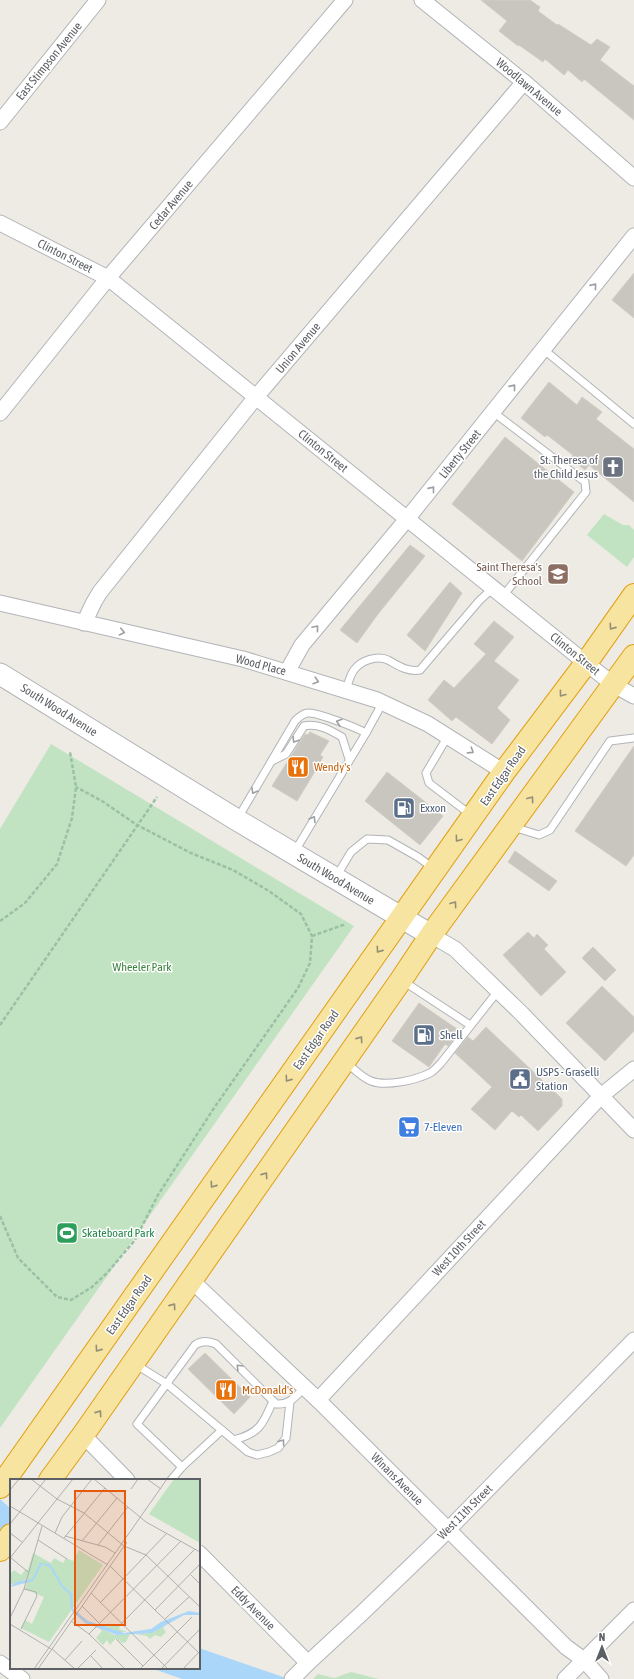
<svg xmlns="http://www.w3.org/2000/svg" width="634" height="1679" viewBox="0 0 634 1679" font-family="'Asap Condensed',sans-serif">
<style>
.green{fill:#c2e3c2}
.water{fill:#a9d6f9}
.building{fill:#c9c6c0;stroke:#d2cdc3}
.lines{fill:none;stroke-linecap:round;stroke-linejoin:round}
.service-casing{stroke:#b1b4b8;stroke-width:9}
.minor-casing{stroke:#b1b4b8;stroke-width:17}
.secondary-casing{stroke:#b0b3b8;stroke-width:23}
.trunk-casing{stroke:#e1a011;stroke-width:24}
.path{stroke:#9ac1a5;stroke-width:2.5;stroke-dasharray:4 2;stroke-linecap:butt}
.service{stroke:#fff;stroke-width:7}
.minor{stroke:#fff;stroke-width:15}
.secondary{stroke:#fff;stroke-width:21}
.trunk{stroke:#f7e4a0;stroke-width:22}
.oneway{stroke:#9d9fa1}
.oneway2{stroke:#928e78}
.labels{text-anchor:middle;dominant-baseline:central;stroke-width:3;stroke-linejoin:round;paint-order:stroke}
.street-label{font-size:12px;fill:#5c5f63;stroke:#fff}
.worship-label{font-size:12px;fill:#5b616d;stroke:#fff;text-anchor:end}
.education-label{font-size:12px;fill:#785e54;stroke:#fff;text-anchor:end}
.food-label{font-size:12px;fill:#c56008;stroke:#fff;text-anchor:start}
.service-label{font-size:12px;fill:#4e5e75;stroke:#fff;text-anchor:start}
.park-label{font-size:12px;fill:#3c833f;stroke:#fff}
.shop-label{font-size:12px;fill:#366cbe;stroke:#fff;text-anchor:start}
.leisure-label{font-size:12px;fill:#27864d;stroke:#fff;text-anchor:start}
.inset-river{fill:none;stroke:#a9d6f9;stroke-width:2}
.inset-road{fill:none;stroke:#afafac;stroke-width:1}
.view{fill:#e8590c;fill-opacity:0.15;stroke:#e8590c;stroke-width:2}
.inset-edge{fill:none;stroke:#5c5f63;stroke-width:2}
</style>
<rect width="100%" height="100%" fill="#edebe4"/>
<g class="green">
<path d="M604,514L623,525H629L634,530V557L627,567L587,535Z"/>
<path d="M51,744L354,926L0,1428V829Z"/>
<path d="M351,1672L379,1679H313L318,1674L334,1678Z"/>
</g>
<g class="water">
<path d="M0,1499L11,1509V1560L0,1550Z"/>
<path d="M199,1648L289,1679H182L151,1668H199Z"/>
</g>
<g class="building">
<path d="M481,0H530L540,7L538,11L557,25L558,24L591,45L597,39L610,47L600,60L634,86V120L584,79L582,82L568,70L564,75L545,59L543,62L519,45L518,46L499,31L507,21Z"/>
<path d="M634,273V318L612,300Z"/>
<path d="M549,382L577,405L582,397L602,412L596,419L634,449V502L589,465L585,470L570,458L573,455L547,435L545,437L521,418Z"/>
<path d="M505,437L574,492L522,561L452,504Z"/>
<path d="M410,545L425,556L378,614L357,643L340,630Z"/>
<path d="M450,582L462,593L425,651L407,635Z"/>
<path d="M494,621L514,637L494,661L519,680L497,708L510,720L492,744L456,717L452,721L428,700L444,680L454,688L486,654L474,644Z"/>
<path d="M310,732L329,741L320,755L323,757L317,768L297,801L272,786L305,734L308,735Z"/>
<path d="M634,746V855L626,866L575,831Z"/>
<path d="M387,772L443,816L420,845L365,801Z"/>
<path d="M515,851L557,881L549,891L508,862Z"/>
<path d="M528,932L534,938L537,934L548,945L544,949L566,972L541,996L503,955Z"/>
<path d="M593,947L616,970L605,981L582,958Z"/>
<path d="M602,986L634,1017V1031L605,1061L566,1023Z"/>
<path d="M419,1003L460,1031L448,1046L445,1044L429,1067L392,1041Z"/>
<path d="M486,1027L562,1099V1106L538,1131L521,1115L519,1117L512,1111L495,1130L471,1109L492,1087L455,1053L468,1037L473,1041Z"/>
<path d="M205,1353L250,1397L234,1414L188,1369Z"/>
</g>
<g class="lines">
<g class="service-casing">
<g id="service">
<path d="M543,349L634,424"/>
<path d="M493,412L585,482L586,492L503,596"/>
<path d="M346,690C348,684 350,675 354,670C361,660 378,655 388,660C399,666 407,672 420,670L479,601L493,588"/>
<path d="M366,733L383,702"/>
<path d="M448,736L426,773L429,783L471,815"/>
<path d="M272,761L286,754L304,726C318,723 330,730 342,737L349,759"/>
<path d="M238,818L295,721C298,718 303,713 308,713C317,712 357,728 366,733L295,851"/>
<path d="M513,827L539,835L550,830L610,741L634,738"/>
<path d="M336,877L351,852L367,839L388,840L418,857L433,868"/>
<path d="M403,981L470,1025"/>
<path d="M346,1062C354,1069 361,1077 371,1081C386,1087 416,1080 430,1073C434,1071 438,1066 441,1063L498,991"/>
<path d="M135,1364L167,1384L248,1452L257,1455L269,1452L278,1448L286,1438L290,1402"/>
<path d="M234,1440C260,1433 263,1424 273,1401"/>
<path d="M182,1467L137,1424L195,1345C202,1340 209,1341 216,1344L276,1404C290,1405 296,1396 304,1388"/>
<path d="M171,1480L182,1467L222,1430"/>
</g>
</g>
<g class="minor-casing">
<g id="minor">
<path d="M422,0L524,82L634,178"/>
<path d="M0,122L98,0"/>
<path d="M0,223L108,278L586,663L614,685L634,696"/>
<path d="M0,413L108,278L345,0"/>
<path d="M0,603L243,659L377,700L428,724L504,772"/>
<path d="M84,623L94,602L100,592L256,397L524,82"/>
<path d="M287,672L302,645L407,519L634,236"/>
<path d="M431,935L455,949L522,1014L634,1130"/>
<path d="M191,1280L318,1400L566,1647L584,1660L601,1679"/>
<path d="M318,1400L601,1096L634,1069"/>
<path d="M83,1435L127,1480"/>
<path d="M199,1553L308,1663"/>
<path d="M0,1663L22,1679"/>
<path d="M292,1679L308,1663L361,1614L439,1539L634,1340"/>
<path d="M565,1679L634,1610"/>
</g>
</g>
<g class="secondary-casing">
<path id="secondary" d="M0,674L237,820L431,935"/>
</g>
<g class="trunk-casing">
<g id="trunk">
<path d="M50,1480L83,1435L401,980L431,935L634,656"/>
<path d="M0,1487L504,772L586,663L634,595"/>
<path d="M0,1550L11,1535"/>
</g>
</g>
<g class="path">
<path d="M0,921L25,903L57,864L72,818L76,787L70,752"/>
<path d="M312,936L346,924"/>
<path d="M0,1025L157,797"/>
<path d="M0,1216L18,1258L57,1297L71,1300L92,1287L107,1273L135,1240L158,1195L214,1108L298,988L310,963L312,936L301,914L269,891L233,870L191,853L137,825L102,801L76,787"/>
</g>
<use href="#service" class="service"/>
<use href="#minor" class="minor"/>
<use href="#secondary" class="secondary"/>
<use href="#trunk" class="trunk"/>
</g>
<defs><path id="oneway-chevron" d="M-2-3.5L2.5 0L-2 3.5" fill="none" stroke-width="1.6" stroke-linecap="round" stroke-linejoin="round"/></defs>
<g class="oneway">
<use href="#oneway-chevron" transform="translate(594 286) rotate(-51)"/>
<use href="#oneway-chevron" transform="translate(513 387) rotate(-51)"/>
<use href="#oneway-chevron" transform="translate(432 489) rotate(-51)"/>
<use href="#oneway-chevron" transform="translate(316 628) rotate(-50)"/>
<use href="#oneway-chevron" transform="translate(122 632) rotate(13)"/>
<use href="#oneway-chevron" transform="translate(316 681) rotate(17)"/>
<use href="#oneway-chevron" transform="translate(339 722) rotate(-162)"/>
<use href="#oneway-chevron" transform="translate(295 740) rotate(122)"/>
<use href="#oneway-chevron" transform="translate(471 751) rotate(33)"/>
<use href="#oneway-chevron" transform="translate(254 791) rotate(120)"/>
<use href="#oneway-chevron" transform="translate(313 819) rotate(-59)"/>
<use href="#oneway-chevron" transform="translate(239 1367) rotate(-135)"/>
<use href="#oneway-chevron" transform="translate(282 1442) rotate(-54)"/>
</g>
<g class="oneway2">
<use href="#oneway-chevron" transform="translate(612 627) rotate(125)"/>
<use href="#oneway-chevron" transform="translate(562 694) rotate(127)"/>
<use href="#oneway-chevron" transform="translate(531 799) rotate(-54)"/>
<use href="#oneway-chevron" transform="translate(458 839) rotate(126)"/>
<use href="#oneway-chevron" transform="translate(454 904) rotate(-54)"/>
<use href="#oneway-chevron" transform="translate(379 950) rotate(125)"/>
<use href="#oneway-chevron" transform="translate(360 1039) rotate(-55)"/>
<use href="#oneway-chevron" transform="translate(288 1079) rotate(125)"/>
<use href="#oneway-chevron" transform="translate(265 1175) rotate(-55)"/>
<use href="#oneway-chevron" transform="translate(213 1185) rotate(125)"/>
<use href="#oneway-chevron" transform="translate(173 1306) rotate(-55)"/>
<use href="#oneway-chevron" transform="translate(98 1349) rotate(125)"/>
<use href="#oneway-chevron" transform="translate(99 1413) rotate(-55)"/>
</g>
<defs>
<g id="church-square" transform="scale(1.15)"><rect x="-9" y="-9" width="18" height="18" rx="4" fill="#6b7280" stroke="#fff"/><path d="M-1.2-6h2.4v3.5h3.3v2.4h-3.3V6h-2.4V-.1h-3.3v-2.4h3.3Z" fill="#fff"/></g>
<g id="school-square" transform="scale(1.15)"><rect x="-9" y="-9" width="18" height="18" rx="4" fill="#8d6e63" stroke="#fff"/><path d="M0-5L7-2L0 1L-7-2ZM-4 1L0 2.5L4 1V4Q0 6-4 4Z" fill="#fff"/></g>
<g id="restaurant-square" transform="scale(1.15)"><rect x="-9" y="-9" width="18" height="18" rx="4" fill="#e8710a" stroke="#fff"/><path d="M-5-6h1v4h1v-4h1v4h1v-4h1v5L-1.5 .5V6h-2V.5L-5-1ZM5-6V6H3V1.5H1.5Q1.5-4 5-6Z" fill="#fff"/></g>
<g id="fuel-square" transform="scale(1.15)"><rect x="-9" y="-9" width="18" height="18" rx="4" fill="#5c6f8a" stroke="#fff"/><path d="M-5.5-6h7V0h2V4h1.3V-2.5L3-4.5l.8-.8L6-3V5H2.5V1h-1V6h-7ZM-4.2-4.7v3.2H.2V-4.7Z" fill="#fff"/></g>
<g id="civic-square" transform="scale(1.15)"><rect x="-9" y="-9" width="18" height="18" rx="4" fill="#5c6f8a" stroke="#fff"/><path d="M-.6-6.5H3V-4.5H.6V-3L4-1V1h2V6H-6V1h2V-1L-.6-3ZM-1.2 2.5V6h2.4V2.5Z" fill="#fff"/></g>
<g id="supermarket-square" transform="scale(1.15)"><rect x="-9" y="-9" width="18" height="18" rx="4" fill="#3f7fe0" stroke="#fff"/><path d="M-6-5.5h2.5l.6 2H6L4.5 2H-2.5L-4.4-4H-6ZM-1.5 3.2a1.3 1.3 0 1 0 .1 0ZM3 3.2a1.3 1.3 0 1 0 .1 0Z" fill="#fff"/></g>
<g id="stadium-square" transform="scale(1.15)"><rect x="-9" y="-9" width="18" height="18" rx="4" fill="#2e9e5b" stroke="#fff"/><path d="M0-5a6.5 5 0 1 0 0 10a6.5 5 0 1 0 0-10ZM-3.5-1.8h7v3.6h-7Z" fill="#fff"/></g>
</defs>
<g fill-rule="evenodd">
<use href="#church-square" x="613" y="467"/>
<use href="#school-square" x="558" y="574"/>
<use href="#restaurant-square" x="298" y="767"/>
<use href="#fuel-square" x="404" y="808"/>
<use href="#fuel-square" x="424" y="1035"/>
<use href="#civic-square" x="520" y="1079"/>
<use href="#supermarket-square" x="409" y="1127"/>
<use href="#stadium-square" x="67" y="1233"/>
<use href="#restaurant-square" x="226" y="1390"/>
</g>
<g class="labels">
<g class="street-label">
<text transform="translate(49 61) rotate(-51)">East Stimpson Avenue</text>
<text transform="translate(529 87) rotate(40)">Woodlawn Avenue</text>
<text transform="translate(171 205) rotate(-50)">Cedar Avenue</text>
<text transform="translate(65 256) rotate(27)">Clinton Street</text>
<text transform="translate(298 348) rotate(-50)">Union Avenue</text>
<text transform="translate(323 451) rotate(39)">Clinton Street</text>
<text transform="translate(460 454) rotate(-51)">Liberty Street</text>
<text transform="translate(575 654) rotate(39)">Clinton Street</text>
<text transform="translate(261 665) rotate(15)">Wood Place</text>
<text transform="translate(59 710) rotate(32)">South Wood Avenue</text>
<text transform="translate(503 776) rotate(-55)">East Edgar Road</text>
<text transform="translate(336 879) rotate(31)">South Wood Avenue</text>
<text transform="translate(316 1040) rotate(-55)">East Edgar Road</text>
<text transform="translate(459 1248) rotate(-47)">West 10th Street</text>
<text transform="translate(129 1305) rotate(-55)">East Edgar Road</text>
<text transform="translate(397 1479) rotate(45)">Winans Avenue</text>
<text transform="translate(465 1512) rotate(-45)">West 11th Street</text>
<text transform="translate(253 1608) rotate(45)">Eddy Avenue</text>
</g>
<g class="worship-label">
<text x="598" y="460">St. Theresa of<tspan x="598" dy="14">the Child Jesus</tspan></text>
</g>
<g class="education-label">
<text x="542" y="567">Saint Theresa's<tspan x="542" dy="14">School</tspan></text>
</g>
<g class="food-label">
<text x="314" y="767">Wendy's</text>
<text x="242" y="1390">McDonald's</text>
</g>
<g class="service-label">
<text x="420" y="808">Exxon</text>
<text x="440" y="1035">Shell</text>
<text x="536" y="1072">USPS - Graselli<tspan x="536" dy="14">Station</tspan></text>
</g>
<g class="park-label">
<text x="142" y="967">Wheeler Park</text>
</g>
<g class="shop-label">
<text x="424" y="1127">7-Eleven</text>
</g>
<g class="leisure-label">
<text x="82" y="1233">Skateboard Park</text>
</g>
</g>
<g transform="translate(10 1479)">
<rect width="190" height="190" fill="#edebe4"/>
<path d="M164,0H190V64L139,35ZM69,71L93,86L39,163L11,149L15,141L22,145L34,118L15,110L18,100L0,106V95L4,91L11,96L16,90L18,91L23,74L41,84L44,79L53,84L56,79L63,82ZM156,145L153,149L156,153L151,158L145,156L140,160L137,157L125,155L142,154ZM89,146L110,147L109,150L117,153H109ZM89,149L105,156L120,155L116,163L112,164L106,159L100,166L97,161L93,166L86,159L92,152Z" fill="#c2e3c2"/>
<path d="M30,84L40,85L42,89L32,85L23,102L0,108L6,103L22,100ZM61,128L78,142L114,154L141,150L151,143L179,132L190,134V136H174L142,154L107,156L75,144L62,132Z" fill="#a9d6f9"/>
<path class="inset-river" d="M41,88L52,107L61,115L62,130"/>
<path class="inset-road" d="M21,0L47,20L74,34L114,67L136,76L190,128M84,0L136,43L190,73M137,0L151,10M121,10L128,0M0,11L9,0M0,27L98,86M0,45L36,0M0,54L12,63M45,54L52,38L82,0M55,57L95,68L105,74M54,59L95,9M28,61L57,80M72,62L107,19M88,66L118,28M0,78L18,93M0,79L63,0M100,87L190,175M181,96L190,105M81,114L158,190M90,124L157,54M72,127L89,144M145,131L190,85M0,139L14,110L32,47M155,140L179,118M61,142L79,155L115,190M0,145L41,170M110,146L185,70M11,150L27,117L26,113L14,110M79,155L171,62M106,160L133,187M42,170L65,190M80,176L93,190M55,181L72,162M24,190L157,0M28,190L117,63M67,190L86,171M130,190L182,138M151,190L190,150M173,190L190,172"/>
<path class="view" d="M65,12H115V146H65Z"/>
<rect width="190" height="190" class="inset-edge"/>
</g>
<g transform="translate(602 1647)" stroke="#ffffff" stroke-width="3" paint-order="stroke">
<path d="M0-3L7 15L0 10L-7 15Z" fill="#5c5f63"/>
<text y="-6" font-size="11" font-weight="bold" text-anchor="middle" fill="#5c5f63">N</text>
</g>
</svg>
